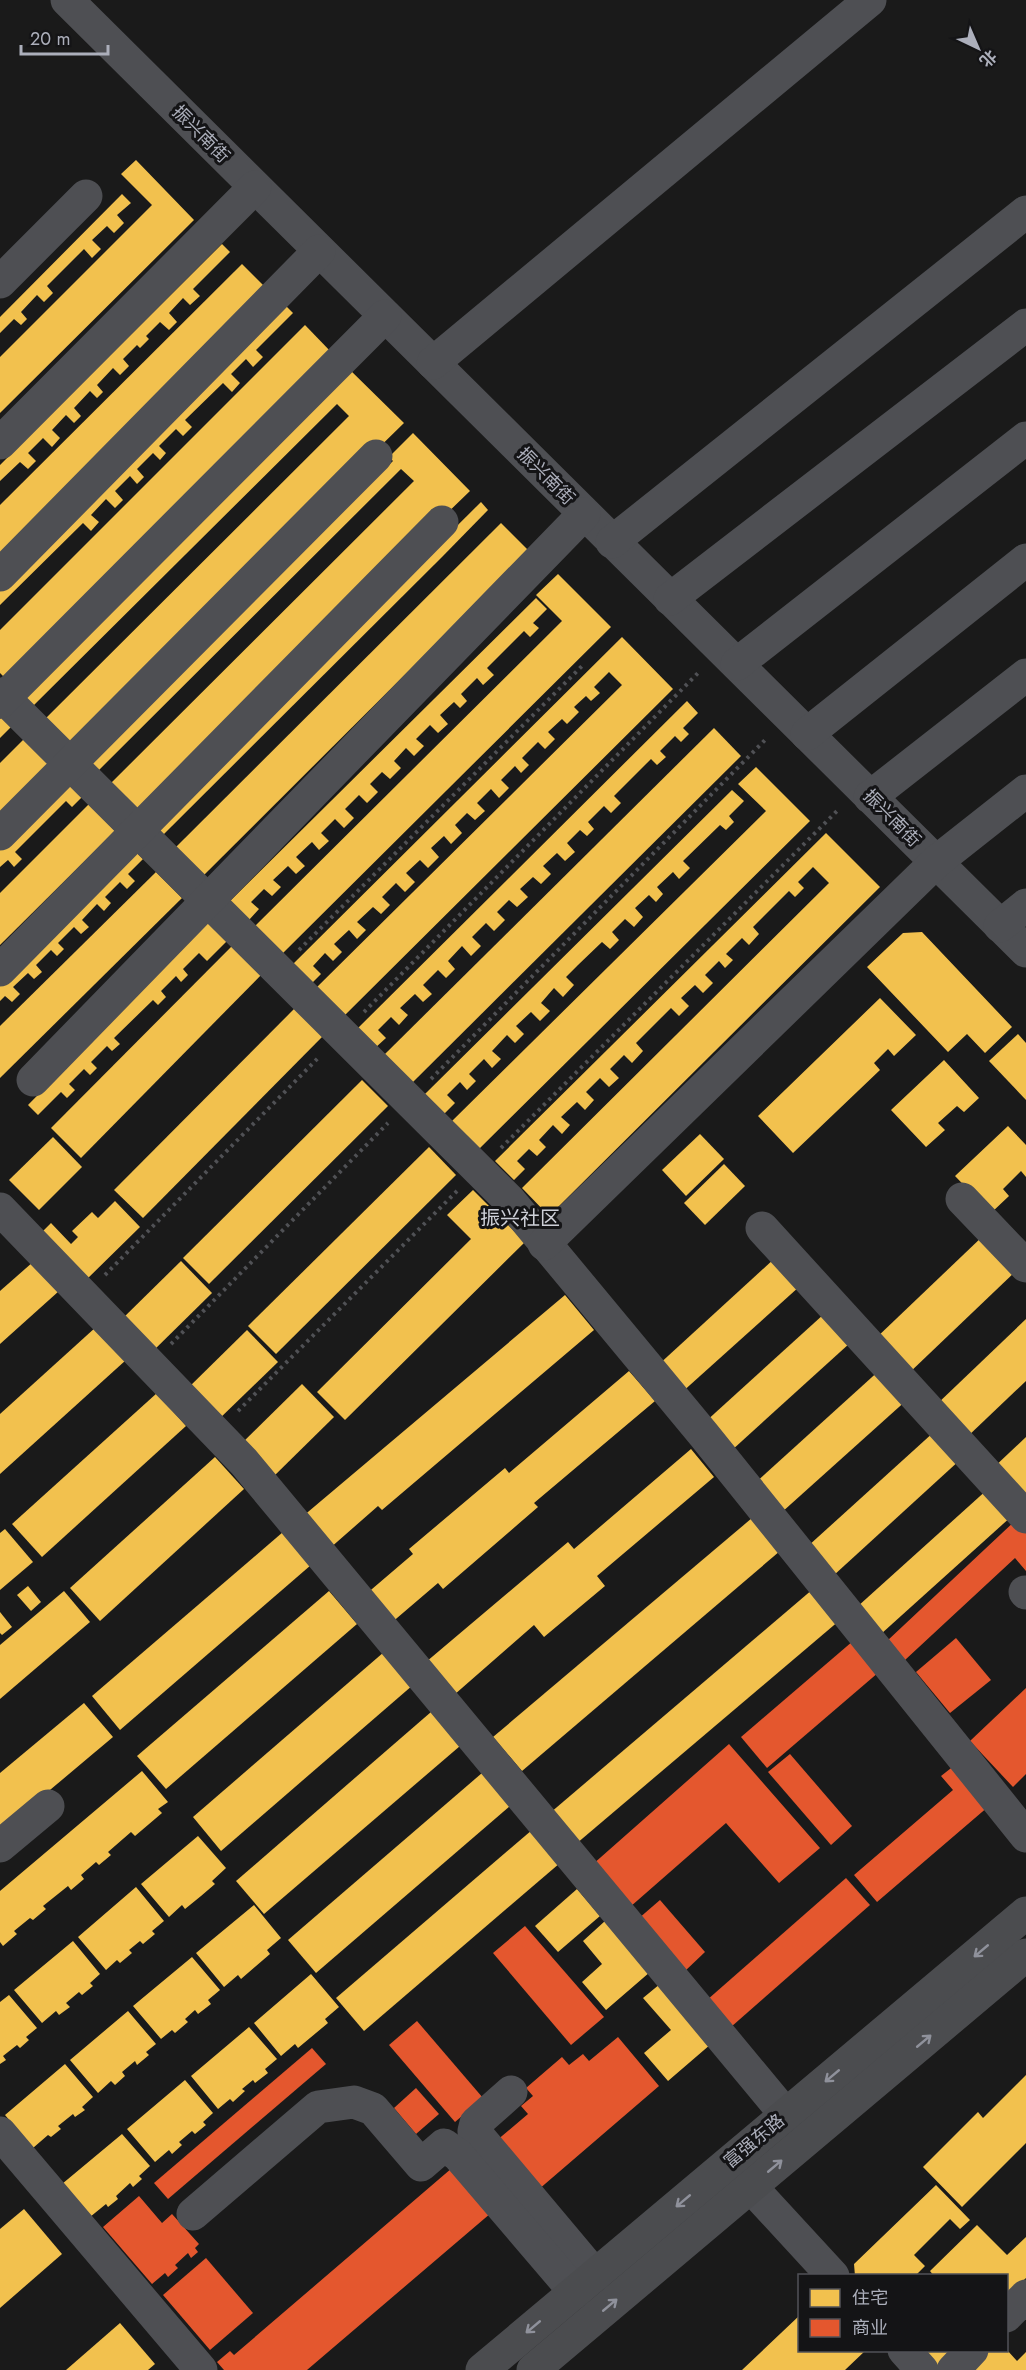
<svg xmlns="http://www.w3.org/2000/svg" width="1026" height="2370" viewBox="0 0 1026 2370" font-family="Jost,'Noto Sans SC',sans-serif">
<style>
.homes{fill:#f2c14e}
.shops{fill:#e4572e}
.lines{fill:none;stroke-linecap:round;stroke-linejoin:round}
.path{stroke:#505155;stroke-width:4;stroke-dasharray:3 4.5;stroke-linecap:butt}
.minor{stroke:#4e4f53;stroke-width:33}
.major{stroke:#4b4c4f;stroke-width:33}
.oneway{stroke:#8f919b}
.labels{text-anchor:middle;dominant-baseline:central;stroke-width:6;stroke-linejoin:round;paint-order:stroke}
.street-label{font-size:18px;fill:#acafbb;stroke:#141416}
.neighbourhood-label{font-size:20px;fill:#cdcfd7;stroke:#141416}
</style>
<rect width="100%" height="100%" fill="#1a1a1a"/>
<g class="homes">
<path d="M136,160L194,220L0,413V357L152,205L121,174Z"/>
<path d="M122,194L131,203L117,215L124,223L114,233L107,226L92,240L101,249L92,258L84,249L47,286L53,293L44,302L37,295L21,312L27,319L21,325L14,319L0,333V317Z"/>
<path d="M222,244L230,252L193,289L200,296L190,305L183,298L169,313L177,322L169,330L160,322L146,336L149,339L140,348L137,345L123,359L129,366L120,375L113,368L97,385L103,392L97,398L90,391L74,408L81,416L74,423L66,415L52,430L60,438L52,447L43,438L28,453L36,461L28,469L20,462L0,481V465Z"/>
<path d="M242,264L271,293L0,562V505Z"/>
<path d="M285,305L293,313L256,350L263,357L253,367L246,359L231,374L240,383L232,392L223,383L185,420L192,427L183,436L176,429L159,446L166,453L160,460L153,453L137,469L144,477L137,484L130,476L115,491L123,500L115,508L106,499L91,515L99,522L91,531L83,523L0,605V589Z"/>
<path d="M305,325L333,354L6,679L0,673V630Z"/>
<path d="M347,367L404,423L73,747L46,718L349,416L337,404L33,706L25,698Z"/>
<path d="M413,433L470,491L138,812L110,784L414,481L401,469L98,771L90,763L393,461L389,457Z"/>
<path d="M481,502L488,510L442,557L162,836L153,828Z"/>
<path d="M501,523L529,551L202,877L174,849Z"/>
<path d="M558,574L611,627L282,954L255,926L562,621L536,595Z"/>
<path d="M536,598L547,609L533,623L539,628L530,637L524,631L487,668L494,675L483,685L477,678L461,694L467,701L460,708L454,702L440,715L448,724L438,733L430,725L416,739L424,746L414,756L406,748L394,761L401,768L390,779L382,772L370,784L378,792L367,803L359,795L345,809L354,818L344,828L335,819L321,833L329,841L319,850L312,842L296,857L305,866L296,874L288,866L273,880L281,887L272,896L264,889L251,902L259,909L249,920L230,901Z"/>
<path d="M622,637L673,689L343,1017L315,989L622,685L609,672L594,687L600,693L591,701L586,696L574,707L579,712L567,724L562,719L548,732L555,739L545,749L538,742L522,758L529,765L521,773L515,766L501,780L509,788L499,798L491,789L477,803L485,811L475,820L467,813L455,825L462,833L451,844L444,836L431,848L439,857L428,868L420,860L406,873L415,882L405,892L396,883L382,897L390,905L381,914L373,907L357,922L366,930L357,939L349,930L334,944L342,952L333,961L325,953L313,966L321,974L310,985L291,966Z"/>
<path d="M687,701L698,713L683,728L689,734L681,742L675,736L660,751L666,757L657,765L651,759L614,796L621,803L611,813L604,806L588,822L594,829L587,836L580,830L567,843L575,852L565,861L557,853L543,866L551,874L541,884L533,877L520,889L528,897L517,907L509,900L497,912L505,920L494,931L486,923L472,937L481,946L471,956L462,946L448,961L455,969L446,978L438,970L423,985L432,994L423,1002L415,994L400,1008L408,1015L399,1025L391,1017L378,1030L386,1038L375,1048L357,1029Z"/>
<path d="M4,715L13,725L0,738V719Z"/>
<path d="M714,728L741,756L411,1084L383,1056Z"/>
<path d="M25,738L52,764L0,815V763Z"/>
<path d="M756,767L810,821L479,1149L452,1121L766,811L738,784Z"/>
<path d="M67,782L82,797L72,807L66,801L15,852L22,859L14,867L8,860L0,867V848Z"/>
<path d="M732,790L744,801L729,816L734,822L726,830L720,825L683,861L690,868L679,879L673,872L657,887L663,894L656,902L649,895L635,908L643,917L634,927L625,919L612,932L619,940L610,949L602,942L578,965L566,977L574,985L563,997L554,988L541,1003L550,1011L540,1021L531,1012L516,1026L524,1034L515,1043L507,1035L492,1051L501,1059L492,1068L484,1059L469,1074L476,1081L467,1090L460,1082L447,1095L455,1103L444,1114L425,1094Z"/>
<path d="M89,804L115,831L0,945V893Z"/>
<path d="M826,833L880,887L549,1216L522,1188L829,883L813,867L798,882L804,888L795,897L789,891L753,927L759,934L749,945L742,938L726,954L733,960L725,968L719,961L705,975L713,983L703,993L695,985L681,998L689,1006L679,1016L671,1008L636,1043L643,1051L632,1063L624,1055L610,1069L619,1078L609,1087L600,1078L586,1092L594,1100L585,1110L577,1102L561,1117L570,1125L562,1134L553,1125L539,1140L546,1147L537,1156L529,1149L517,1161L525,1169L514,1180L495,1161Z"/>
<path d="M134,850L143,859L128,874L135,881L127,889L120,882L105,897L111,903L104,911L97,904L82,920L89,927L81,934L74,927L58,943L64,949L57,956L51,950L36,965L42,972L34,979L28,973L13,987L20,994L12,1002L5,996L0,1001V982Z"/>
<path d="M156,872L182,898L0,1078V1026Z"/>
<path d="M211,919L230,938L207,961L199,953L183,969L188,975L181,982L176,976L161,991L166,997L158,1005L153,1000L114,1038L120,1044L112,1051L107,1046L91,1062L97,1068L90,1075L84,1069L69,1084L75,1090L67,1098L61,1092L38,1115L28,1105Z"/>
<path d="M922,932L1012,1027L985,1053L967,1034L948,1052L867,967L903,933Z"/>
<path d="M235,943L264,972L81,1158L51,1128Z"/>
<path d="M880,998L916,1035L894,1056L888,1049L874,1063L880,1070L793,1153L758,1116Z"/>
<path d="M295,1008L323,1036L143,1218L114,1190Z"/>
<path d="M1018,1034L1026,1043V1100L989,1061Z"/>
<path d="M944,1060L979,1098L964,1112L957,1106L938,1123L945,1130L926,1147L891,1110Z"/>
<path d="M362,1080L388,1106L209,1284L183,1258Z"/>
<path d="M1008,1126L1026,1145V1177L1021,1171L1003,1189L1009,1196L991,1213L955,1176Z"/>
<path d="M700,1134L724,1159L686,1196L662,1170Z"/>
<path d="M53,1137L82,1167L39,1210L9,1180Z"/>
<path d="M429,1147L456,1175L276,1354L248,1326Z"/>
<path d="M724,1164L745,1186L705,1225L684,1203Z"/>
<path d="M473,1190L525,1242L345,1420L317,1392L471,1239L447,1215Z"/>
<path d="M115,1201L140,1227L84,1282L38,1236L51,1223L71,1244L78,1237L72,1231L92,1212L98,1218Z"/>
<path d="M984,1235L1017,1270L907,1375L874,1340Z"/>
<path d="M775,1258L800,1286L680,1394L656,1367Z"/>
<path d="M181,1261L212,1293L150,1354L119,1322Z"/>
<path d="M33,1262L59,1291L0,1344V1291Z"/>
<path d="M565,1295L594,1330L382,1510L378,1506L329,1549L302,1517Z"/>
<path d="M824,1314L850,1343L731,1451L704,1423Z"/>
<path d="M1026,1319V1381L966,1438L935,1406Z"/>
<path d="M96,1327L126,1360L0,1474V1414Z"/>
<path d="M247,1330L278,1362L216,1422L185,1391Z"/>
<path d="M882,1368L909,1398L781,1513L754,1484Z"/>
<path d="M629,1371L655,1401L534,1503L538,1507L443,1589L438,1583L390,1624L365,1595L413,1554L409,1549L505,1468L509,1473Z"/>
<path d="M302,1384L334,1417L271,1479L238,1447Z"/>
<path d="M157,1393L186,1426L42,1557L12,1524Z"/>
<path d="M935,1431L961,1459L833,1576L807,1547Z"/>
<path d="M1026,1437V1501L991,1470Z"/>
<path d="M691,1449L714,1477L597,1576L605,1586L544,1637L534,1625L454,1695L426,1662L568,1542L574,1549Z"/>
<path d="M215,1457L244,1489L100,1621L70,1588Z"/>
<path d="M989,1488L1013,1515L881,1634L857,1607Z"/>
<path d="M752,1518L780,1551L522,1771L493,1737Z"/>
<path d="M5,1529L33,1562L0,1590V1533Z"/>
<path d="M283,1532L311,1565L120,1730L92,1696Z"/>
<path d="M28,1586L41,1602L31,1611L17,1595Z"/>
<path d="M813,1589L840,1620L576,1844L550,1813Z"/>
<path d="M64,1591L90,1622L0,1699V1645Z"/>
<path d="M329,1591L357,1624L166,1789L137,1756Z"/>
<path d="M0,1612L12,1627L2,1635L0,1633Z"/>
<path d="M384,1652L413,1685L221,1851L193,1817Z"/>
<path d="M84,1703L113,1737L0,1832V1773Z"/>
<path d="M431,1712L460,1746L264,1914L236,1881Z"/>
<path d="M142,1771L168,1802L158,1809L162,1813L135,1836L131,1832L108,1852L111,1855L99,1865L96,1862L81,1875L84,1879L71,1890L68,1886L43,1906L46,1909L33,1920L30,1918L14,1931L17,1934L3,1946L0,1942V1891Z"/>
<path d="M482,1773L510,1806L316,1973L288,1940Z"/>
<path d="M532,1830L560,1863L364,2031L336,1998Z"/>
<path d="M198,1836L226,1868L212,1881L215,1884L201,1896L185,1909L182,1905L169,1917L141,1884Z"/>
<path d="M136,1887L164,1921L152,1931L155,1934L143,1944L140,1941L129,1950L132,1953L120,1963L117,1960L106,1970L78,1937Z"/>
<path d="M577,1889L600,1916L558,1952L535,1926Z"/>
<path d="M254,1905L281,1938L267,1950L270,1954L241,1979L238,1975L224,1987L196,1953Z"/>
<path d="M605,1921L650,1972L606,2010L582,1982L602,1964L583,1941Z"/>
<path d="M73,1941L100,1974L90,1983L93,1986L82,1995L79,1992L66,2003L70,2007L59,2015L56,2011L42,2023L14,1990Z"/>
<path d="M192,1957L220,1990L208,2000L211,2004L198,2014L195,2010L185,2019L188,2022L175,2033L172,2030L161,2039L133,2006Z"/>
<path d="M311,1974L339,2007L325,2019L328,2023L298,2048L295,2044L281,2056L254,2023Z"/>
<path d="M660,1984L711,2044L668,2081L644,2053L671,2030L643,1998Z"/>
<path d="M9,1995L37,2028L26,2037L29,2040L20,2048L17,2045L3,2056L6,2060L0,2064V2002Z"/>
<path d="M128,2011L156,2044L146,2052L149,2055L137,2065L135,2061L122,2072L125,2076L115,2085L111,2081L98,2093L70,2060Z"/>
<path d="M249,2027L277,2059L265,2069L268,2073L255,2083L253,2080L242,2089L245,2091L233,2102L230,2099L218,2109L191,2076Z"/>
<path d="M65,2064L93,2097L82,2107L85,2110L75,2117L73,2114L58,2126L61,2129L51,2137L48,2135L33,2148L5,2115Z"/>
<path d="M1026,2075V2143L962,2207L923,2167L978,2112L983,2118Z"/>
<path d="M185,2080L213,2113L203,2122L206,2125L195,2134L192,2131L179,2142L182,2145L172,2154L169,2150L155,2162L127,2129Z"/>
<path d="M122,2134L150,2166L139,2176L142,2179L133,2187L130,2183L116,2196L118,2199L108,2207L106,2204L90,2217L62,2184Z"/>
<path d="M936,2185L970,2220L960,2229L950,2219L914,2255L925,2266L915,2276H855L854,2264Z"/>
<path d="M24,2209L62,2254L0,2308V2229Z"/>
<path d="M977,2225L1007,2255L1026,2237V2278L1006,2297V2276H934L930,2271Z"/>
<path d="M800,2315V2350H866L845,2370H742Z"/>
<path d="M120,2323L155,2364L148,2370H66Z"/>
<path d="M920,2350H952L936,2367Z"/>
<path d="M988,2350H1007L1017,2361L1026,2352V2370H967Z"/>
</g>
<g class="shops">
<path d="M1017,1519L1026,1529V1571L1015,1558L905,1660L887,1641Z"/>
<path d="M956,1638L991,1680L950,1713L916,1672Z"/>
<path d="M853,1641L879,1672L767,1768L741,1737Z"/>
<path d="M1026,1688V1774L1013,1787L970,1741Z"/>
<path d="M729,1744L820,1848L779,1883L726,1823L630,1907L592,1865Z"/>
<path d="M790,1754L852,1826L831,1845L768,1772Z"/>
<path d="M955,1765L989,1806L877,1902L854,1875L953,1790L941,1776Z"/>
<path d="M846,1878L870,1905L731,2027L707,2000Z"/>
<path d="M660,1900L705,1952L684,1972L638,1919Z"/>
<path d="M525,1926L604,2017L571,2045L493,1953Z"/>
<path d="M417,2021L483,2098L455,2122L389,2045Z"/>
<path d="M618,2037L659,2086L538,2190L496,2141L528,2114L521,2106L533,2096L526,2088L562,2057L569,2065L583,2054L589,2061Z"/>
<path d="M312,2048L326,2064L168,2199L154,2183Z"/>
<path d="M416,2088L439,2114L416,2134L394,2108Z"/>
<path d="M452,2168L491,2213L307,2370H224L217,2362L230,2351L234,2355Z"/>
<path d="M139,2196L162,2223L172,2214L199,2244L195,2248L198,2252L191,2258L188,2253L175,2265L178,2268L168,2277L165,2273L152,2284L103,2227Z"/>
<path d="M206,2258L253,2313L210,2350L163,2295Z"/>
</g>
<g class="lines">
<g class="path">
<path d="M299,950L582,666"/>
<path d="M364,1012L700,671"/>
<path d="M431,1079L767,738"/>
<path d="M501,1148L839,809"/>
<path d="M105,1275L320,1056"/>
<path d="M171,1344L388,1123"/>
<path d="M238,1411L457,1191"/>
</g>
<g class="minor">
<path d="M67,0L1026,951"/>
<path d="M0,282L86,196"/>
<path d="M433,363L870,0"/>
<path d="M0,443L255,187"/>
<path d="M612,542L1026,212"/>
<path d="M0,575L319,251"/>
<path d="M670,599L1026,325"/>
<path d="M737,664L1026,438"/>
<path d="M0,694L510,1201L704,1435L1026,1836"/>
<path d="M0,702L385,316"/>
<path d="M807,734L1026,560"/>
<path d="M870,797L1026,675"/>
<path d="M0,834L376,456"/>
<path d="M1000,926L1026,905"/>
<path d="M0,970L442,522"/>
<path d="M33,1080L584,514"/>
<path d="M962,1199L1026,1266"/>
<path d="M0,1209L244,1462L786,2115"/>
<path d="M762,1228L1026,1517"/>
<path d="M544,1244L936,862L1026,791"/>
<path d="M1025,1592L1026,1593"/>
<path d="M0,1846L48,1806"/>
<path d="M511,2092L476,2123L474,2131L595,2275"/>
<path d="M0,2133L201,2370"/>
<path d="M751,2187L833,2276"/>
<path d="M193,2214L318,2107L354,2102L373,2109L421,2165L444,2145L458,2155L575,2292"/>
<path d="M1006,2316L1026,2296"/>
<path d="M904,2350L922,2370"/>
<path d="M953,2370L972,2350"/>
</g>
<g class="major">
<path d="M482,2370L1026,1913"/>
<path d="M533,2370L1026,1955"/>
</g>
</g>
<defs><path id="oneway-shaft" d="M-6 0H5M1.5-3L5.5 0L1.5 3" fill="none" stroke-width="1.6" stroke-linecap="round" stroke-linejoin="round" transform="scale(1.5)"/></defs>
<g class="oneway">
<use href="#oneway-shaft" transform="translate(981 1951) rotate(140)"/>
<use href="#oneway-shaft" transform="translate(924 2041) rotate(-40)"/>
<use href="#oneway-shaft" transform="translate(832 2076) rotate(140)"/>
<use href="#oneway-shaft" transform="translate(775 2166) rotate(-40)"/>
<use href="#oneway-shaft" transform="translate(683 2201) rotate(140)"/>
<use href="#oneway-shaft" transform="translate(610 2305) rotate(-40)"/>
<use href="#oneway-shaft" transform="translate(533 2327) rotate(140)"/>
</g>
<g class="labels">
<g class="street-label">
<text transform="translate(201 134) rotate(45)">振兴南街</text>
<text transform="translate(546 476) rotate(45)">振兴南街</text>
<text transform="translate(892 818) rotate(45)">振兴南街</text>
<text transform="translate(754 2141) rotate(-40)">富强东路</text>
</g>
<g class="neighbourhood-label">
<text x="520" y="1218">振兴社区</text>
</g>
</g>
<rect x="798" y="2274" width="210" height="78" fill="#141416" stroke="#515258" stroke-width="1.5"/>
<rect x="810" y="2289" width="30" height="18" fill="#f2c14e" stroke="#515258" stroke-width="1.5"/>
<text x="852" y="2304" font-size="18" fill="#acafbb">住宅</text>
<rect x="810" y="2319" width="30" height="18" fill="#e4572e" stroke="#515258" stroke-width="1.5"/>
<text x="852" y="2334" font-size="18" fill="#acafbb">商业</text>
<g transform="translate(978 48) rotate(136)" stroke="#141416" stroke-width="4.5" paint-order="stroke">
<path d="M0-4.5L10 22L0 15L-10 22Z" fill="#acafbb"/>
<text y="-9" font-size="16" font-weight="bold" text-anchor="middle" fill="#acafbb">北</text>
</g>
<path d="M21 45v9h87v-9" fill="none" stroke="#acafbb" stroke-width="3"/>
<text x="30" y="45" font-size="18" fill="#acafbb" stroke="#141416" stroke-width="4.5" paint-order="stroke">20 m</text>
</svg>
